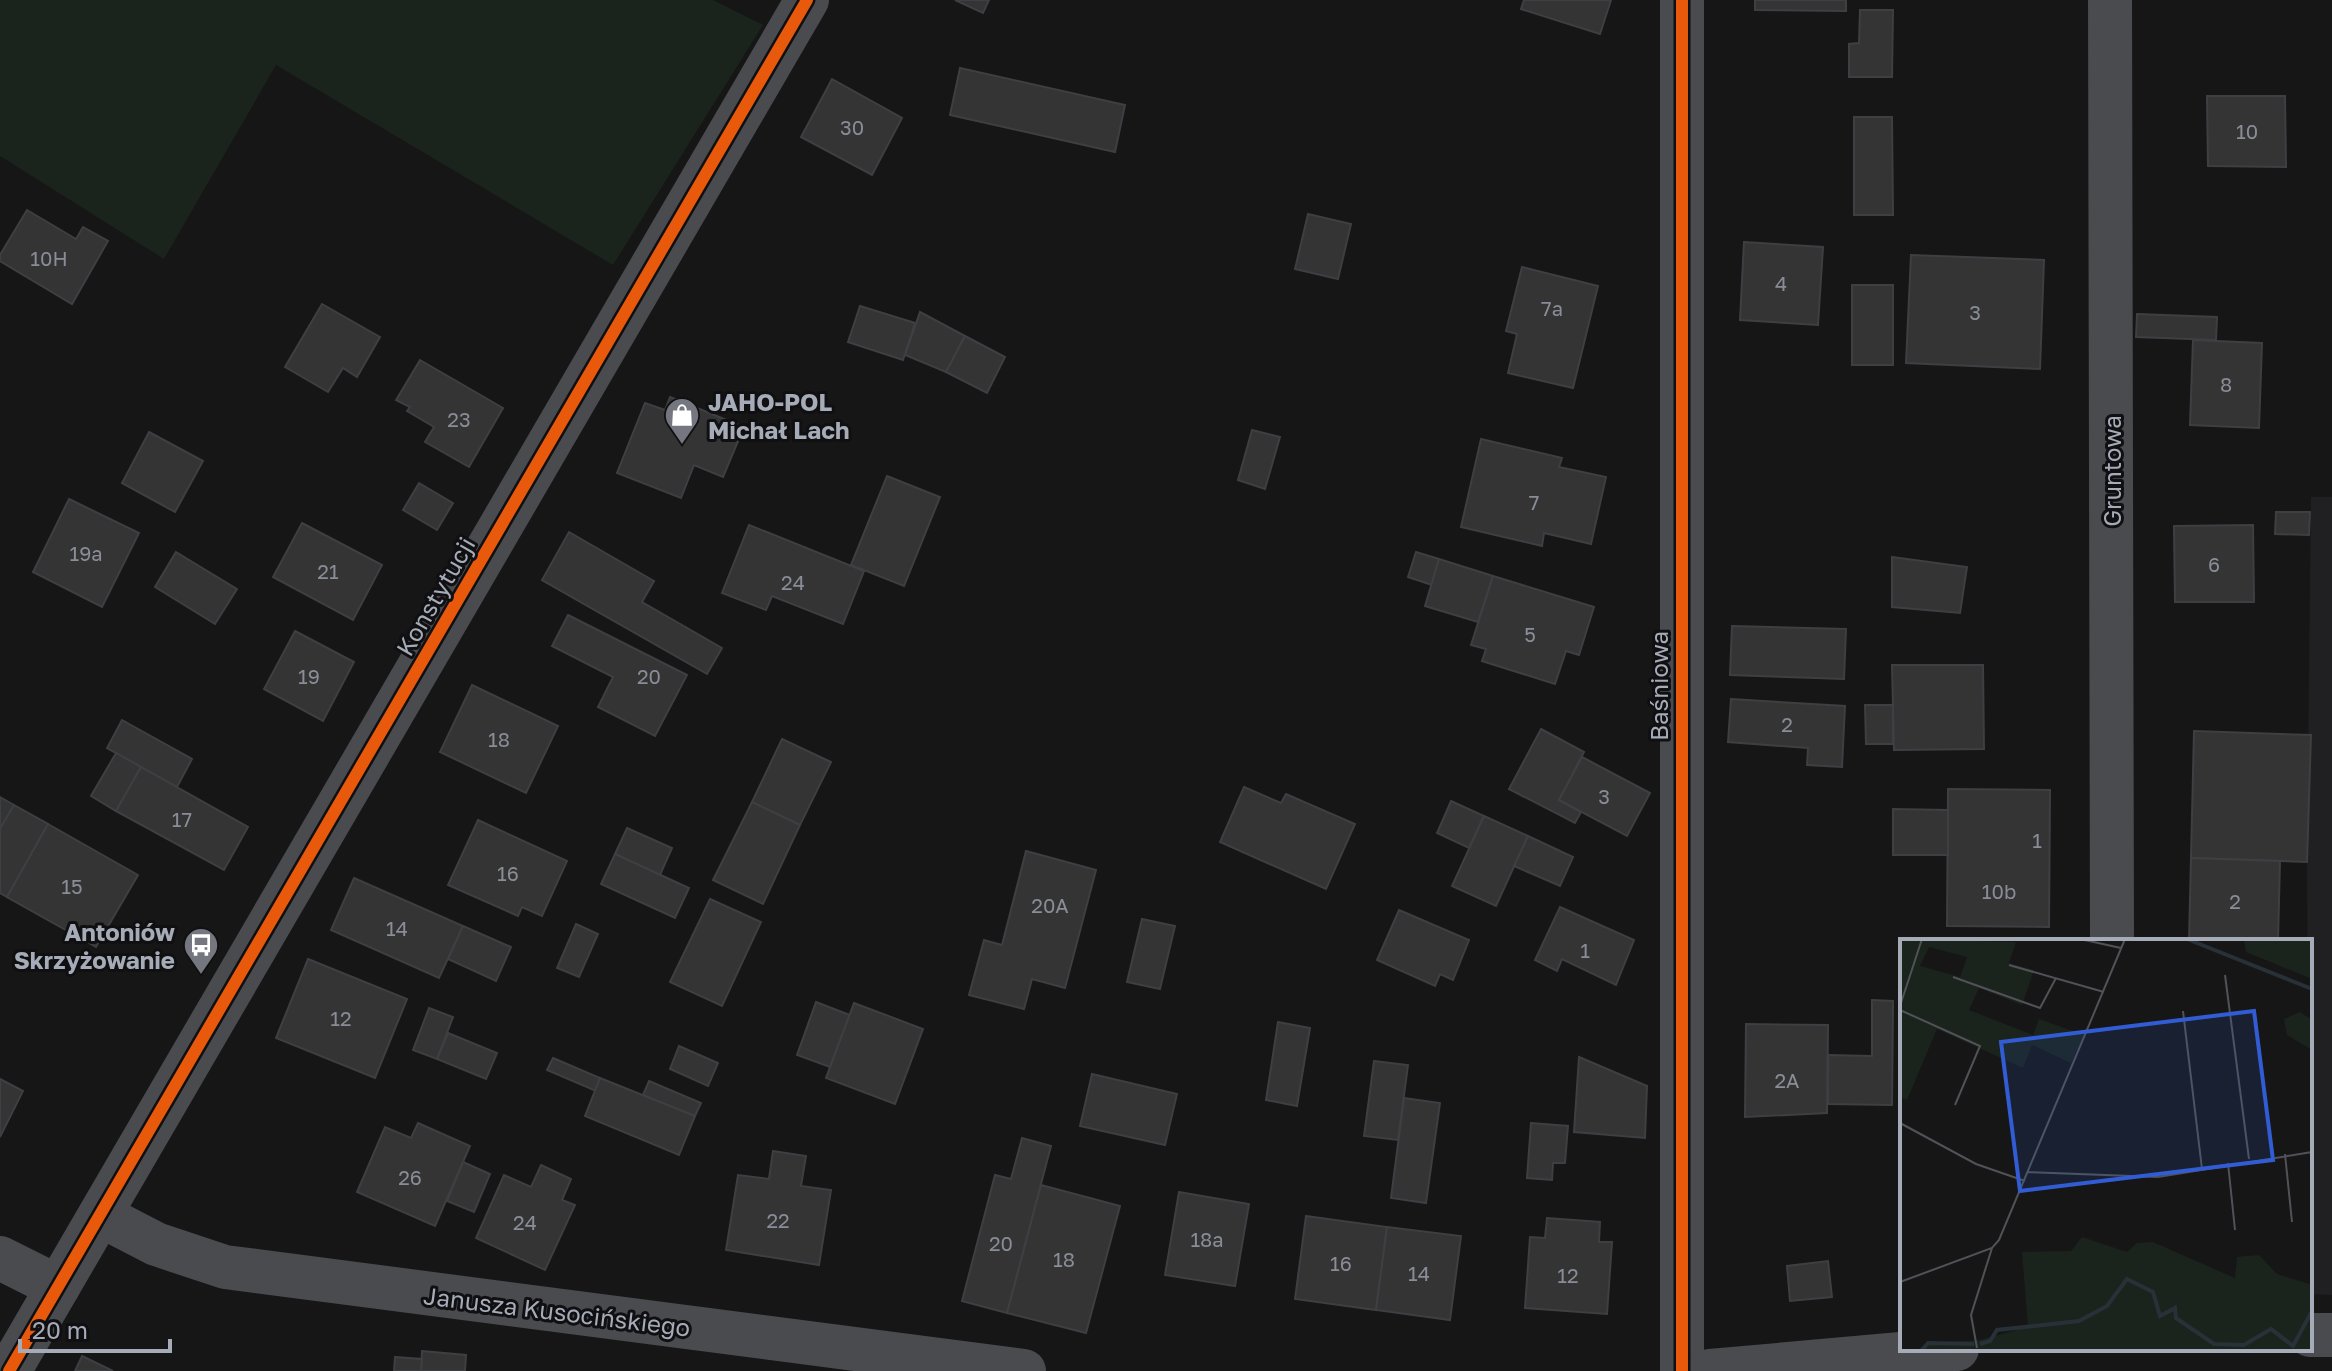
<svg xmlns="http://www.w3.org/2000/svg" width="2332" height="1371" viewBox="0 0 2332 1371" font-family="'Golos Text',sans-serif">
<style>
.built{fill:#202022}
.green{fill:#1b231d}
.building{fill:#343435;stroke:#3e3f42;stroke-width:2}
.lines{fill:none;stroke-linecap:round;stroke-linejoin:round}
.minor{stroke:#494b4f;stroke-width:44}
.cycleway-casing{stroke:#101012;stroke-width:17}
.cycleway{stroke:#e8590c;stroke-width:12}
.labels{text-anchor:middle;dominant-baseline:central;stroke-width:6;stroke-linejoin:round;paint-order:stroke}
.number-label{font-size:20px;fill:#8a8d97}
.poi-label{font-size:24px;font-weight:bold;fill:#a6abb8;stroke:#101012;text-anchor:start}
.street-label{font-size:24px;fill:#a6abb8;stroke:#101012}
.inset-river{fill:none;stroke:#283138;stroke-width:4}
.inset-road{fill:none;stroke:#505257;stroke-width:2}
.view{fill:#325cd3;fill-opacity:0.15;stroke:#325cd3;stroke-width:4}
.inset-edge{fill:none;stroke:#a6abb8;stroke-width:4}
</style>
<rect width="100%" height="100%" fill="#161616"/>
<path class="built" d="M2311,497H2332V1295L2310,1294L2307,862Z"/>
<path class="green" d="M0,0H713L763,25L613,265L276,65L164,259L0,156Z"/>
<g class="building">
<path d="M955,0H989L983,13Z"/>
<path d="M1524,0H1611L1600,34L1521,9Z"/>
<path d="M1755,0H1846V11L1755,10Z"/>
<path d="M1860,10H1893L1892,77H1849V44L1859,43Z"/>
<path d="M960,68L1125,105L1115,152L950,115Z"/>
<path d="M832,79L902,118L872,175L801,137Z"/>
<path d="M2207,96H2285L2286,167L2208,166Z"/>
<path d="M1854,117H1892L1893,215H1854Z"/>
<path d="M27,210L76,239L83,227L108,241L72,304L0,261V255Z"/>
<path d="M1308,214L1351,224L1338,279L1295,269Z"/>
<path d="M1744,242L1823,247L1818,325L1740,320Z"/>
<path d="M1911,255L2044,260L2040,369L1906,363Z"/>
<path d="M1522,267L1598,286L1573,388L1508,373L1517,334L1506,331Z"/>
<rect x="1852" y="285" width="41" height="80"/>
<path d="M322,304L380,337L357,377L343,368L328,392L285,367Z"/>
<path d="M860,306L915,323L903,360L848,342Z"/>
<path d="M920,312L965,336L946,372L905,355Z"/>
<path d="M2137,314L2217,317L2216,340L2136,337Z"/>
<path d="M965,336L1005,357L987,393L946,372Z"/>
<path d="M2193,340L2262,343L2259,428L2190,425Z"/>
<path d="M420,360L503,408L469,467L425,442L434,427L407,411L410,407L396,400Z"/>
<path d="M670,397L744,427L723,477L694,465L681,498L617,473L645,403L665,410Z"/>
<path d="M1252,430L1280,437L1265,489L1238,480Z"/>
<path d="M149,432L203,461L175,512L122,483Z"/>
<path d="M1481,439L1562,458L1559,467L1606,477L1591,544L1544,533L1542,546L1461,527Z"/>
<path d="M887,476L940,497L904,586L851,565Z"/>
<path d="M419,483L453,503L437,530L403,510Z"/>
<path d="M69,499L139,533L102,607L33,572Z"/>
<path d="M2276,512H2310L2309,535L2275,534Z"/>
<path d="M302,523L382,565L353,620L273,577Z"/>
<path d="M749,525L864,571L843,624L772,596L766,610L722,593Z"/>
<path d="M2253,525L2254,602H2175L2174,526Z"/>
<path d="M569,532L654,581L642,602L722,648L707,674L542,580Z"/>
<path d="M176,552L237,589L215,624L155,587Z"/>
<path d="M1416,552L1439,559L1432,585L1408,577Z"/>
<path d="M1892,557L1967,567L1960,613L1892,607Z"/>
<path d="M1439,559L1493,576L1478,622L1425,606Z"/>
<path d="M1493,576L1594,607L1579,655L1566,651L1555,684L1482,661L1486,649L1471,645Z"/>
<path d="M568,615L687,675L655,736L598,707L613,677L552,646Z"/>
<path d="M1732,626L1846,629L1844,679L1730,675Z"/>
<path d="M295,631L354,662L323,721L264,689Z"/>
<path d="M1892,665H1983L1984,749L1894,750Z"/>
<path d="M472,685L558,726L526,793L440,752Z"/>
<path d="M1731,699L1845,706L1842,767L1807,765L1808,748L1728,742Z"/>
<path d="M1865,705H1893V744H1866Z"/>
<path d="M122,720L192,759L177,787L107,748Z"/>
<path d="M1541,729L1584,752L1559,800L1581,812L1575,823L1509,789Z"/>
<path d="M2194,731L2311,735L2307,862L2191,858Z"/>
<path d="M782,739L831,762L800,825L752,802Z"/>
<path d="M116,753L141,767L116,811L91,796Z"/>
<path d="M1582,757L1650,793L1627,836L1559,800Z"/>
<path d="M141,767L248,827L224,870L116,811Z"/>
<path d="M1244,787L1281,803L1286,794L1355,824L1326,889L1220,842Z"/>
<path d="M1948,789L2050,790L2049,927L1947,926Z"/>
<path d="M0,797L14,805L0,829Z"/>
<path d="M1451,801L1484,816L1469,848L1437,833Z"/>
<path d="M752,802L800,825L763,904L713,880Z"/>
<path d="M14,805L48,824L7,897L0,893V829Z"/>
<path d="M1893,809L1948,810V855H1893Z"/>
<path d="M1484,816L1528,836L1496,906L1452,886Z"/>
<path d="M478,820L567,861L542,916L522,907L518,916L448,885Z"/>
<path d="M48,824L138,875L96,947L7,897Z"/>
<path d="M627,828L672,848L660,875L615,854Z"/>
<path d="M1528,836L1573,857L1560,886L1514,866Z"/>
<path d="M1026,851L1096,870L1065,988L1032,979L1024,1009L969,995L984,940L1002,945Z"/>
<path d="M615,854L689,888L675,918L601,884Z"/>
<path d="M2191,858L2280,861L2278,941H2189Z"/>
<path d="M354,878L463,926L439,978L331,930Z"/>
<path d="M710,899L761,922L722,1006L670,982Z"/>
<path d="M1560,907L1634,940L1616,985L1562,959L1557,971L1535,960Z"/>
<path d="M1399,910L1469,940L1453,980L1440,974L1435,986L1377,960Z"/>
<path d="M1142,919L1175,926L1160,989L1127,982Z"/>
<path d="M576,924L598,934L579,977L557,968Z"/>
<path d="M463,926L511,947L496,981L448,959Z"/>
<path d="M308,959L407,999L375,1078L276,1038Z"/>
<path d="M1872,1000L1893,1001L1892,1105L1828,1104V1055L1872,1056Z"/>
<path d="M816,1002L850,1015L830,1067L797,1055Z"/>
<path d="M854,1003L923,1029L895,1104L826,1078Z"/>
<path d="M429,1008L453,1017L437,1059L413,1050Z"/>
<path d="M1278,1022L1310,1028L1297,1106L1266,1100Z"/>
<path d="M1746,1024L1828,1025L1827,1113L1745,1117Z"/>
<path d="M448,1033L497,1053L486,1079L437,1059Z"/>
<path d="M679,1046L718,1063L708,1086L670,1069Z"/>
<path d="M1579,1057L1647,1086L1645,1138L1574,1132Z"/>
<path d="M553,1058L600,1078L596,1091L547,1070Z"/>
<path d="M1374,1061L1408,1065L1398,1140L1364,1136Z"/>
<path d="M1092,1074L1177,1094L1165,1145L1080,1126Z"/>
<path d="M600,1078L695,1116L679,1155L585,1116Z"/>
<path d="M0,1079L23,1091L0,1137Z"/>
<path d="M649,1081L701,1103L695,1116L643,1095Z"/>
<path d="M1404,1098L1440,1103L1426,1203L1391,1198Z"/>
<path d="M418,1123L470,1146L435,1226L357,1192L385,1127L411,1138Z"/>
<path d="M1531,1123L1568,1126L1565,1163H1553L1552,1180L1527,1178Z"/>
<path d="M1022,1138L1051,1146L1007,1313L962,1301L995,1175L1011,1179Z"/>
<path d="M773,1151L806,1156L801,1186L831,1190L819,1265L726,1250L738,1175L769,1179Z"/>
<path d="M463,1162L490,1174L474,1212L447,1201Z"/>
<path d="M541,1165L571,1179L562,1200L575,1205L545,1270L476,1238L504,1175L531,1187Z"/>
<path d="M1041,1185L1120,1206L1086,1333L1007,1313Z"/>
<path d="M1179,1192L1249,1204L1235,1286L1165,1275Z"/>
<path d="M1306,1216L1387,1227L1376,1310L1295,1299Z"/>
<path d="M1547,1218L1600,1222L1599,1242H1612L1607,1314L1525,1308L1530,1237L1545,1238Z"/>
<path d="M1387,1227L1461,1236L1450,1320L1376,1310Z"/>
<path d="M1828,1261L1832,1297L1790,1301L1787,1266Z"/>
<path d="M422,1351L466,1355L465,1371H421Z"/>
<path d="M82,1356L113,1371H75Z"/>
<path d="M395,1357L422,1359L421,1371H394Z"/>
</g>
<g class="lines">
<g class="minor">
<path d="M1682,0V1371"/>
<path d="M2110,0L2112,941"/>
<path d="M100,1215L156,1244L225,1267L1024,1371"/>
<path d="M0,1258L58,1287"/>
<path d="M2310,1335H2332"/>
<path d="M9,1371L807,0"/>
<path d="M1710,1371L1957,1349"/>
</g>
<g class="cycleway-casing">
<g id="cycleway">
<path d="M1682,0V1371"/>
<path d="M9,1371L807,0"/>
</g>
</g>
<use href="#cycleway" class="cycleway"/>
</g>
<defs>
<g id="shop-pin" transform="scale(1.8)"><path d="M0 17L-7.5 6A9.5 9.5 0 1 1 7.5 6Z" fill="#74777f" stroke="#101012"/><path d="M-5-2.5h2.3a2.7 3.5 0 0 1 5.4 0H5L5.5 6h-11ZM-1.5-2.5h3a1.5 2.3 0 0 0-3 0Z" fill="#fff"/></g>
<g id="bus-pin" transform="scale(1.8)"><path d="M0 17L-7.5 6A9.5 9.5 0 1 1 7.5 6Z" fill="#74777f" stroke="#101012"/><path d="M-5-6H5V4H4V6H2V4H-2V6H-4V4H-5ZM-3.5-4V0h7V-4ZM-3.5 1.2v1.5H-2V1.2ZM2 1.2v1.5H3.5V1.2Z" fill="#fff"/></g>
</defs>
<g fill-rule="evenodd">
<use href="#shop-pin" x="682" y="415"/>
<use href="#bus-pin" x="201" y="945"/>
</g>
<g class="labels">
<g class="number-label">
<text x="852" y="127">30</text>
<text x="2247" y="131">10</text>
<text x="49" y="258">10H</text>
<text x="1781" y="283">4</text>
<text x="1552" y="308">7a</text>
<text x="1975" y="312">3</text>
<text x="2226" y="384">8</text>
<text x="459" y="419">23</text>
<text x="1534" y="502">7</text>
<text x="86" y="553">19a</text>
<text x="2214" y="564">6</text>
<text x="328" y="571">21</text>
<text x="793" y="582">24</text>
<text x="1530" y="634">5</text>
<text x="309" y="676">19</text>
<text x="649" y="676">20</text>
<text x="1787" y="724">2</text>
<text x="499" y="739">18</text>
<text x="1604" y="796">3</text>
<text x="182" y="819">17</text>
<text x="2037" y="840">1</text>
<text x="508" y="873">16</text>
<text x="72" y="886">15</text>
<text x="1999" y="891">10b</text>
<text x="2235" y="901">2</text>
<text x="1050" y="905">20A</text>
<text x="397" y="928">14</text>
<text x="1585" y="950">1</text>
<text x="341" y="1018">12</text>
<text x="1787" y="1080">2A</text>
<text x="410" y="1177">26</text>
<text x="778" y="1220">22</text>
<text x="525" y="1222">24</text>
<text x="1207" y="1239">18a</text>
<text x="1001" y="1243">20</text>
<text x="1064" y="1259">18</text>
<text x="1341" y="1263">16</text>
<text x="1419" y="1273">14</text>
<text x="1568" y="1275">12</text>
</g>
<g class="poi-label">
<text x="708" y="401">JAHO-POL<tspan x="708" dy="28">Michał Lach</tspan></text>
<text x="175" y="931" text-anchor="end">Antoniów<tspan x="175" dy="28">Skrzyżowanie</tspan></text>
</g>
<g class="street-label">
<text transform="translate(2111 471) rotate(-90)">Gruntowa</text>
<text transform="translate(435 596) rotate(-60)">Konstytucji</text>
<text transform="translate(1658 686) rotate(-90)">Baśniowa</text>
<text transform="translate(557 1311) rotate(7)">Janusza Kusocińskiego</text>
</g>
</g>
<g transform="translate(1900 939)">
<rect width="412" height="412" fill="#161616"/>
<path d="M0,0L116,3L109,24L134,31L122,66L79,49L69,71L133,96L139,80L184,96L171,124L132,106L123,129L37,90L7,161L0,158ZM29,8L67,18L60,38L20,27ZM344,0H412V40L346,13ZM400,73L412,81V111L387,96L384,80ZM182,298L227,313L237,304L253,303L335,339L337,318L359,316L377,335L412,346V412H16L28,404L80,401L128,388L122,313L171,312Z" fill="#1b231d" fill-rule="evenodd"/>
<path class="inset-river" d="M287,0L412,50M80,405L90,402L97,391L179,382L207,367L227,340L253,353L260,377L275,369L276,379L314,405L344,406L371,390L393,407L412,372M21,412L28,404L74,405"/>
<path class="inset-road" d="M180,0L221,9M109,26L204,53M325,36L349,220M53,38L140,69L156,39M0,67L22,0M0,71L80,107L55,166M283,72L302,230M0,184L76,225L125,242M385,215L392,283M328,224L335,291M128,233L258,238L412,213M0,343L92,309L99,301L225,0M77,409L71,376L92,309"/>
<path class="view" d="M354,72L373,221L120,252L101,103Z"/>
<rect width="412" height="412" class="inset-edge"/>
</g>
<path d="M20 1339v12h150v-12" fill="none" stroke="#a6abb8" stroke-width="4"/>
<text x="32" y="1339" font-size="24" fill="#a6abb8" stroke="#101012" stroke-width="6" paint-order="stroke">20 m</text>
</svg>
